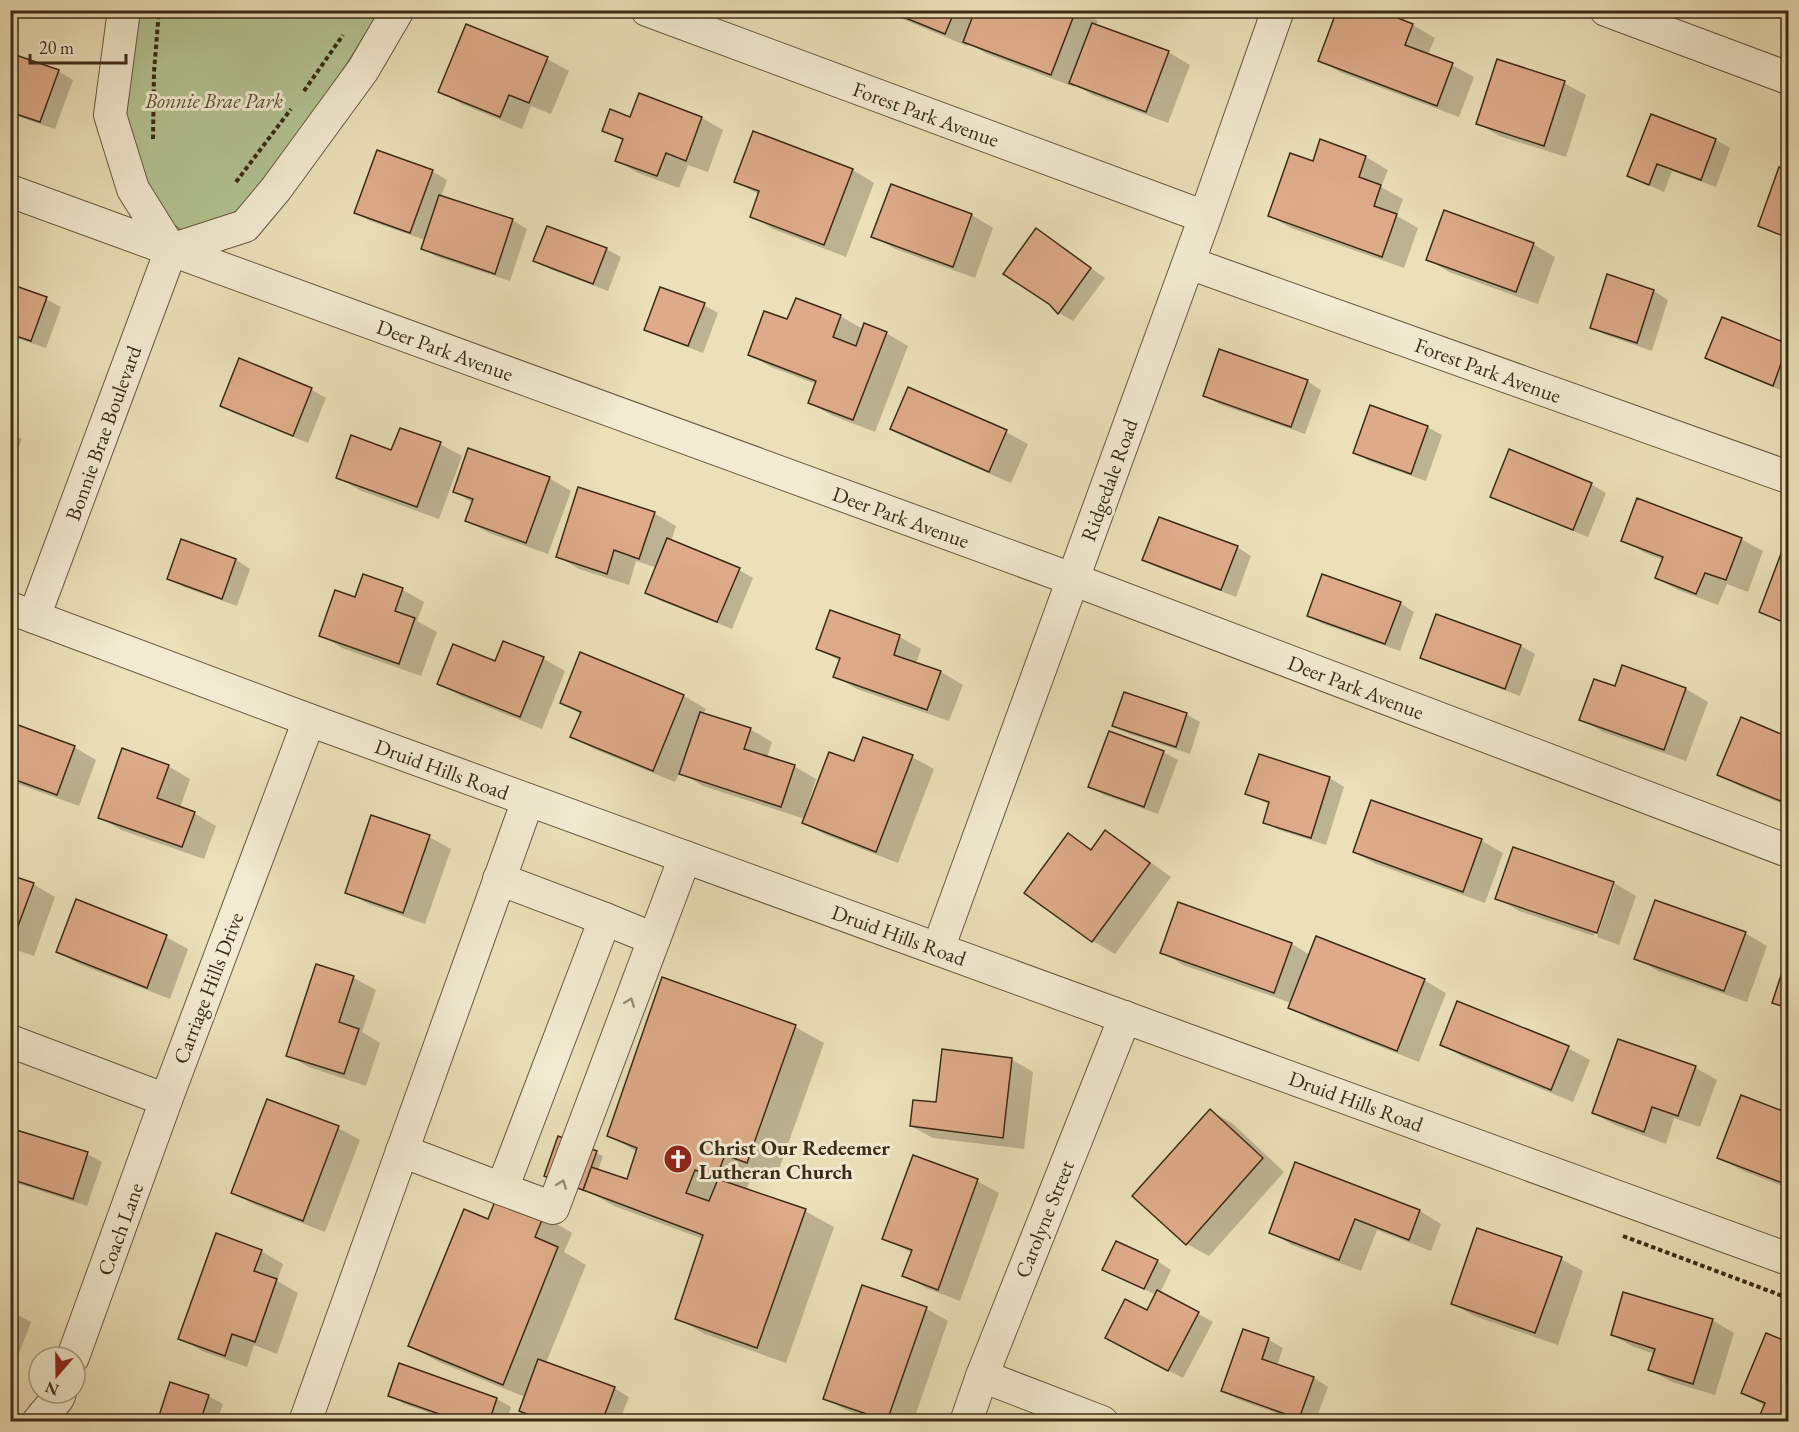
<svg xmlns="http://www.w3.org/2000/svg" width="1799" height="1432" viewBox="0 0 1799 1432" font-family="'EB Garamond',serif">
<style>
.green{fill:#b3c392;stroke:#787754;stroke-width:1.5}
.shadow{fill:#0003}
.building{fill:#deaa89;stroke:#3c2b15;stroke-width:1.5}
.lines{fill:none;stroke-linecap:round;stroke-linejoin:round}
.minor-casing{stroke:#68583e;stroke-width:34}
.path{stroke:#3c2b15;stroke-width:4;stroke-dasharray:4.5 3;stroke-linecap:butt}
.minor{stroke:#f2ebd1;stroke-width:32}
.oneway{stroke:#978b73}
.labels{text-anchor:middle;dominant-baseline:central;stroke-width:6;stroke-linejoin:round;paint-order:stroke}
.park-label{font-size:21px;font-style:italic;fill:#5a5134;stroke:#f2ebd1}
.street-label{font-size:21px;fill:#3c2b15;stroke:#f2ebd1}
.poi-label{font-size:21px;font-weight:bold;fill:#3c2b15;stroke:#f2ebd1;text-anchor:start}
</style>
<rect width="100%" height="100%" fill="#ebe0b8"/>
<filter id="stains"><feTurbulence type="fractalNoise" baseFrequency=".00333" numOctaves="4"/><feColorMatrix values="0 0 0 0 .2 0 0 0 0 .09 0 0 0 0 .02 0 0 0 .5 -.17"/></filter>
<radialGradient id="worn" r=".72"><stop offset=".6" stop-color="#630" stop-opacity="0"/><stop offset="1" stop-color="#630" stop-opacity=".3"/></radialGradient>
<path class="green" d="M138,11H380L347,64L266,182L218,229L186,234L155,210L141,179L124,104Z"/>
<g class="shadow">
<path d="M881,10H1080L1098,21L1096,26L1168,52L1190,65L1168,123L1093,95L1074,84V87L987,54L968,43L967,46Z"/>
<path d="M1373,10L1413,25L1435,38L1428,55L1452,65L1474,77L1459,117L1342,73L1320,60Z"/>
<path d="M10,55L58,71L73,80L55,129L10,114Z"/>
<path d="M547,59L569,71L551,114L531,106L522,129L462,104L440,92Z"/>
<path d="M1564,83L1586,95L1566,157L1499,136L1477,123Z"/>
<path d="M1652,116L1716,140L1730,148L1716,187L1672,171L1664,192L1629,176Z"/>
<path d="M702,118L723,130L708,172L688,165L679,188L638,173L617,160L624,141L603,130L631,119Z"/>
<path d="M1321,141L1366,157L1388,170L1381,187L1403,199L1397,216L1418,228L1404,268L1291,228L1269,216L1314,163Z"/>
<path d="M1780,169L1788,172V239L1759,225Z"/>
<path d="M853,170L874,183L846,257L773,229L752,216L760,195L736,182Z"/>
<path d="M432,171L447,180L441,197L512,220L527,229L510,281L437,257L423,249L425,240L370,221L356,213Z"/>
<path d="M892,186L972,215L993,228L975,278L895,249L873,236Z"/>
<path d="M1037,230L1105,278L1073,321L1059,313L1050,303Z"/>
<path d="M1533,244L1555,257L1538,304L1449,272L1428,259Z"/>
<path d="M606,249L621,257L608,291L550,269L535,261Z"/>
<path d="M1607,276L1654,291L1668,300L1652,351L1606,335L1591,327Z"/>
<path d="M10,286L46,299L61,307L46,348L10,336Z"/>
<path d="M704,305L718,313L703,353L661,337L646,329Z"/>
<path d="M840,316L863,329L886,333L908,346L875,432L831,415L810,403L816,384L771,367L750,355L788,321Z"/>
<path d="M1723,319L1788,345L1787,393L1722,366L1707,358Z"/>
<path d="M240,360L312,390L326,398L308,443L236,414L221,406Z"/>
<path d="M1307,381L1321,390L1305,434L1219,404L1204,395Z"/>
<path d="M1427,427L1442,435L1426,481L1369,461L1355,452Z"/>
<path d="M892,428L1006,432L1028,444L1011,483L914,441Z"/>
<path d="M10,433L22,439L10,470Z"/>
<path d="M440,444L462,456L439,519L359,490L338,477L392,452Z"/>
<path d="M1510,451L1591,484L1606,493L1588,537L1506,504L1492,496Z"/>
<path d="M549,478L571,491L548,554L489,533L467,521L473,503L455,492Z"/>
<path d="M654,513L676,526L671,542L739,570L753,578L732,629L661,601L647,593L657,568L636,561L629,585L579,569L557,556Z"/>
<path d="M1741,539L1763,551L1748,592L1727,584L1718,605L1678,590L1656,578L1663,560L1645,553L1623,540Z"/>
<path d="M182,541L236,560L250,569L237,606L184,587L169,579Z"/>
<path d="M1237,547L1251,556L1236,597L1159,568L1144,560Z"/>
<path d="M1783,552L1788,555V626L1761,611Z"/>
<path d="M364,576L403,590L424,602L417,621L437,632L421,676L342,648L321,635L356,599Z"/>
<path d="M1400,603L1414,612L1400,651L1323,624L1309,616Z"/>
<path d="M831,612L900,637L921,649L916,664L941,672L963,685L949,721L857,689L835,676L840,661L818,649Z"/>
<path d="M504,643L544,659L565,671L542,729L461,696L439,683L495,663Z"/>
<path d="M1521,646L1535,654L1520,696L1437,665L1422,657Z"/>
<path d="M581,654L684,696L706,709L703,714L750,729L772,742L767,758L794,766L816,779L807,807L809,808L855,763L912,757L934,769L898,863L826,835L804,823L805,819L703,786L680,772L675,782L594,749L572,736L581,714L562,702Z"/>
<path d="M1623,667L1686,689L1708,702L1686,761L1603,732L1581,719L1616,688Z"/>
<path d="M1186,714L1200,722L1190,754L1129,734L1114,726Z"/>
<path d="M1742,719L1788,739V806L1741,787L1719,774Z"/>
<path d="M10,724L74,747L96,760L79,806L10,781Z"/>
<path d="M1163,752L1178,760L1158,814L1104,795L1090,786Z"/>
<path d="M1259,756L1330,778L1344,787L1326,845L1279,830L1265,822L1270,805L1247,793Z"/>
<path d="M168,766L190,779L180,808L194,813L216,826L204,859L121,830L99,817Z"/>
<path d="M1372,802L1482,841L1503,853L1485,903L1376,864L1354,852Z"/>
<path d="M372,817L429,837L451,849L425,924L369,904L347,892Z"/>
<path d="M1105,832L1127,845L1171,877L1115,954L1093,941L1027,892L1068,835L1093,850Z"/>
<path d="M1514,849L1614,883L1636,896L1619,945L1597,937L1615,885H1612L1594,936L1519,911L1497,898Z"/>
<path d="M10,876L33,884L55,897L34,956L10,948Z"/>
<path d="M77,901L166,937L188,949L170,999L79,964L58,952Z"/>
<path d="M1179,904L1292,944L1310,955L1424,980L1446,993L1419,1062L1312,1020L1290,1007L1291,1003L1183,965L1162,952Z"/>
<path d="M1745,933L1767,946L1747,1002L1658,971L1636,958Z"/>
<path d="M1788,958V1011L1773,1002Z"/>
<path d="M316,966L354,978L376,990L362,1032L380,1043L366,1086L309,1067L287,1055Z"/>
<path d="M1458,1002L1568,1048L1590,1060L1573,1102L1463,1057L1442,1044Z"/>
<path d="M795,1027L824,1043L776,1178L754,1171L746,1190L805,1211L834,1227L786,1363L705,1334L677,1318L703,1239L614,1206L591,1193L552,1179L559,1138L603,1156L598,1171L628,1181L637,1152L609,1135Z"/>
<path d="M1619,1041L1696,1068L1717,1080L1700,1127L1674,1118L1666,1144L1615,1125L1594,1113Z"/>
<path d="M1011,1059L1033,1072L1024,1149L933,1138L911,1126L937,1104Z"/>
<path d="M1741,1097L1788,1115V1188L1741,1170L1719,1157Z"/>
<path d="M1210,1111L1232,1123L1284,1172L1209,1256L1187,1244Z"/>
<path d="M338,1128L360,1140L325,1232L255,1205L233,1193Z"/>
<path d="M10,1142L87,1154L102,1162L87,1206L10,1181Z"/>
<path d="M1296,1164L1420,1211L1441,1224L1431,1251L1377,1230L1361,1271L1292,1245L1271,1232Z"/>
<path d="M977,1181L999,1193L960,1301L926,1288L904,1275L912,1253L884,1238Z"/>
<path d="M544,1216L572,1233L564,1252L586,1265L546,1363L614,1388L629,1397L619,1422H543L521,1410L525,1397L439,1362L410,1346L489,1221Z"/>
<path d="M1478,1229L1561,1259L1583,1271L1558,1345L1474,1316L1452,1303Z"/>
<path d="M261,1251L283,1264L277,1281L298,1293L277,1354L254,1345L247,1367L202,1351L180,1338Z"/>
<path d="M1157,1261L1171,1270L1160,1293L1213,1322L1183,1378L1121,1346L1147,1312L1156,1295L1104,1270Z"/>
<path d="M863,1287L927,1309L948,1321L913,1422H878L846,1410L824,1398Z"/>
<path d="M10,1311L31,1322L15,1364L10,1362Z"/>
<path d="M1712,1320L1734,1333L1715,1395L1672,1382L1650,1370L1655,1354L1634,1347L1612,1335Z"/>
<path d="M1244,1331L1269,1340L1283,1348L1277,1366L1314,1378L1328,1387L1315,1422H1301L1237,1399L1223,1391Z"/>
<path d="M1767,1335L1788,1344V1422H1759L1765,1406L1743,1393Z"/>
<path d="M400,1365L497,1399L511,1407L506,1422H456L404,1404L390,1395Z"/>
<path d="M208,1396L223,1404L217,1422H159Z"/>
</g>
<g class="building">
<path d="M886,10H955L945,34Z"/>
<path d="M975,10H1076L1051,75L963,42Z"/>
<path d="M1337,10H1378L1413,24L1405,45L1453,63L1437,106L1318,61Z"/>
<path d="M1092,23L1169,51L1146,112L1069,83Z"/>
<path d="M466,24L548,57L529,103L509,95L500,117L438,92Z"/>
<path d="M10,53L59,70L40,122L10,112Z"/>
<path d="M1497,59L1565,81L1544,146L1476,124Z"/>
<path d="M639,93L702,117L686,161L666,153L657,176L615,161L623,139L602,131L610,109L630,117Z"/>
<path d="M1651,114L1716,139L1701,180L1657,164L1649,185L1627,176Z"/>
<path d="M753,131L853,169L824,245L750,217L759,191L734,182Z"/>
<path d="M1320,139L1366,156L1359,177L1381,185L1374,206L1397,214L1382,257L1268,216L1290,153L1313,161Z"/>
<path d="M377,150L433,170L410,233L354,213Z"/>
<path d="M1779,167L1788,171V238L1758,226Z"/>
<path d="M891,184L972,214L953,267L871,237Z"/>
<path d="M439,195L513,219L495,274L421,249Z"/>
<path d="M1444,210L1534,243L1516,292L1426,260Z"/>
<path d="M547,226L607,248L593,284L533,261Z"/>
<path d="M1036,228L1091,268L1058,314L1049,304L1003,274Z"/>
<path d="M1607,274L1654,290L1637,343L1590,328Z"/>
<path d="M10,284L47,297L31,341L10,334Z"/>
<path d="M660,287L705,303L688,346L644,330Z"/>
<path d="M796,298L841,315L833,337L856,346L864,323L887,332L853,420L808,403L816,381L748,355L764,311L787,319Z"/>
<path d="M1722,317L1788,344L1773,386L1705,358Z"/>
<path d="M1219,349L1308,380L1291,427L1203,396Z"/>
<path d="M239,358L312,388L293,436L220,406Z"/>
<path d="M908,387L1007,430L989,472L890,429Z"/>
<path d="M1370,405L1428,426L1411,474L1353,453Z"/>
<path d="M400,428L441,442L417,507L336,478L351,435L391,450Z"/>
<path d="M468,448L550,477L526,543L465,521L473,499L453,492Z"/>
<path d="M1509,449L1592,483L1573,530L1490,497Z"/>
<path d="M578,487L655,512L639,559L614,550L607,574L556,557Z"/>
<path d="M1637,498L1742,538L1726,580L1705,573L1696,594L1655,578L1663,557L1621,541Z"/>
<path d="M1159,517L1238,546L1221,590L1142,560Z"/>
<path d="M667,538L740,568L717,622L645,593Z"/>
<path d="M181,539L236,559L222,599L167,579Z"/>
<path d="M1782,551L1788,553V624L1759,612Z"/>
<path d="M363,574L403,588L395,611L415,618L399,664L319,636L335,590L355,597Z"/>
<path d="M1322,574L1401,602L1385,644L1307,616Z"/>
<path d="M830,610L900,635L894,655L941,671L927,710L833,677L840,658L816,649Z"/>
<path d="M1436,614L1521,645L1505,689L1420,658Z"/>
<path d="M503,641L544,657L520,717L437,684L453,644L495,661Z"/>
<path d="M580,652L684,695L653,771L570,737L581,712L560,703Z"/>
<path d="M1622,665L1686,688L1664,750L1579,720L1594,679L1615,686Z"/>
<path d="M1124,692L1187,713L1176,747L1112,726Z"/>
<path d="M700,712L751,728L744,749L795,765L781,807L679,774Z"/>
<path d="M1741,717L1788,737V804L1717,775Z"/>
<path d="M10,722L75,746L57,795L10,778Z"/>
<path d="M1109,731L1164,751L1144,807L1088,787Z"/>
<path d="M863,737L913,755L876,852L802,823L829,752L854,761Z"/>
<path d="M122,748L169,765L157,798L195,812L182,847L98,818Z"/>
<path d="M1259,754L1330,777L1311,838L1263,823L1269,802L1245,794Z"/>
<path d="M1371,800L1482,839L1463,892L1353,852Z"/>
<path d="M371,815L430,835L403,913L345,893Z"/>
<path d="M1105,830L1150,863L1092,942L1024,893L1068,833L1091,850Z"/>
<path d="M1513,847L1614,882L1597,933L1495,899Z"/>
<path d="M10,875L34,883L11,945H10Z"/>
<path d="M76,899L167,935L147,988L56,952Z"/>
<path d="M1655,900L1746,932L1724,991L1634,959Z"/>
<path d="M1178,902L1292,943L1274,993L1160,953Z"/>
<path d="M1316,936L1425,979L1397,1051L1288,1008Z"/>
<path d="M1788,954V1008L1772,1003Z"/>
<path d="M316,964L354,976L339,1022L359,1029L344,1074L286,1056Z"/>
<path d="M662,977L796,1025L747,1163L725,1155L716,1178L695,1170L686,1193L709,1201L718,1179L806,1209L757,1348L675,1319L703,1235L583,1190L591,1167L627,1179L637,1148L607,1136Z"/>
<path d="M1457,1001L1569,1046L1551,1090L1440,1045Z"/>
<path d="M1618,1039L1696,1066L1678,1116L1652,1107L1644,1132L1592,1113Z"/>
<path d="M942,1049L1012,1058L1003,1138L910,1126L913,1100L936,1102Z"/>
<path d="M1741,1095L1788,1113V1185L1717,1158Z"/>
<path d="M267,1099L339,1126L303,1221L231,1193Z"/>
<path d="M1210,1109L1263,1158L1186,1245L1132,1196Z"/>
<path d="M13,1129L88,1152L73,1199L10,1179V1137Z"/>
<path d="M558,1136L597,1151L583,1190L544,1176Z"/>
<path d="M913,1155L978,1179L938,1290L902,1276L912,1250L882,1239Z"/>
<path d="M1295,1162L1420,1210L1409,1240L1355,1219L1339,1260L1269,1233Z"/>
<path d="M497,1196L544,1215L535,1237L558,1247L503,1385L408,1346L464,1209L488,1219Z"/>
<path d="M1477,1228L1562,1257L1535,1333L1451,1304Z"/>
<path d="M216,1233L262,1250L254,1271L277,1279L255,1342L232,1334L225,1356L178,1339Z"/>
<path d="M1116,1241L1158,1260L1144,1289L1102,1270Z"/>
<path d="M862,1285L927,1307L887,1421L823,1399Z"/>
<path d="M1157,1290L1199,1312L1168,1371L1105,1338L1125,1299L1147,1310Z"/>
<path d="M1623,1292L1713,1319L1693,1384L1648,1370L1655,1349L1611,1335Z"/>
<path d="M10,1310L17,1312L10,1330Z"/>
<path d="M1243,1329L1269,1338L1262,1359L1314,1377L1299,1419L1221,1391Z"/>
<path d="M1766,1333L1788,1342V1413L1785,1422H1757L1765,1403L1741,1393Z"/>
<path d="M538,1359L615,1387L602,1422H547L519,1411Z"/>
<path d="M399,1363L497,1398L489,1422H462L388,1396Z"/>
<path d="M170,1382L209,1395L200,1422H157Z"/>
</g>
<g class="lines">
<g class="minor-casing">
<g id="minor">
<path d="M124,10L110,115L133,189L171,250L245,226L276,189L363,70L398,10"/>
<path d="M647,10L1205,217"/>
<path d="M1606,10L1788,78"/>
<path d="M10,191L1072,579L1788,851"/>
<path d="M1189,263L1788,477"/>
<path d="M10,608L309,720L1788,1259"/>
<path d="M34,617L171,250"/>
<path d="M605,919L654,939"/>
<path d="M938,949L1205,217L1278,10"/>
<path d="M10,1041L166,1100"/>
<path d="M402,1151L502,1189L605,919L499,879"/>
<path d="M502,1189L553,1208L685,857"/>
<path d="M73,1357L166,1100L309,720"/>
<path d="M982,1376L1102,1422"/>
<path d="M38,1422L58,1398L60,1393"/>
<path d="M305,1422L528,800"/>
<path d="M966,1422L982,1376L1125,1017"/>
</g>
</g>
<g class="path">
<path d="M304,91L343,35"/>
<path d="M153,139L154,72L159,10"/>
<path d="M236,182L291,109"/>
<path d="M1623,1236L1788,1298"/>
</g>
<use href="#minor" class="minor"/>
</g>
<defs><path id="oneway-chevron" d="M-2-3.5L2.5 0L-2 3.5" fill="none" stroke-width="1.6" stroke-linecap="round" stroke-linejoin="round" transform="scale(1.5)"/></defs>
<g class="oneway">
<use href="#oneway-chevron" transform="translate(630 1002) rotate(-69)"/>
<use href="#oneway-chevron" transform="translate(562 1184) rotate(-69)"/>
</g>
<defs>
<g id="church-disc" transform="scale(1.5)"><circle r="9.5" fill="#8f2418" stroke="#f2ebd1"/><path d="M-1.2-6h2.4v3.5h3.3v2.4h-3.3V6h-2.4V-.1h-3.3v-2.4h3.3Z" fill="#fff"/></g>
</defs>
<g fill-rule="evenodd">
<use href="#church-disc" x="678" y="1159"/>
</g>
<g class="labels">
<g class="park-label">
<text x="214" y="100">Bonnie Brae Park</text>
</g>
<g class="street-label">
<text transform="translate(926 114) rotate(20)">Forest Park Avenue</text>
<text transform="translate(445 350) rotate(20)">Deer Park Avenue</text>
<text transform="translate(1488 370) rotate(20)">Forest Park Avenue</text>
<text transform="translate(103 433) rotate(-70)">Bonnie Brae Boulevard</text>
<text transform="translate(1109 480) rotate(-70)">Ridgedale Road</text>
<text transform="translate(901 517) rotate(20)">Deer Park Avenue</text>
<text transform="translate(1356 687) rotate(21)">Deer Park Avenue</text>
<text transform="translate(442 769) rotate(20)">Druid Hills Road</text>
<text transform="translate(899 935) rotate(20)">Druid Hills Road</text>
<text transform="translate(208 988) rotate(-69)">Carriage Hills Drive</text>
<text transform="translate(1356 1101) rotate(20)">Druid Hills Road</text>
<text transform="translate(1044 1219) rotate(-68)">Carolyne Street</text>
<text transform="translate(120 1229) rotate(-70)">Coach Lane</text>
</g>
<g class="poi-label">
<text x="699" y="1147">Christ Our Redeemer<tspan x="699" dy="24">Lutheran Church</tspan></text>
</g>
</g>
<rect width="1799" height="1432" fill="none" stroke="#ebe0b8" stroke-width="36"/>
<rect x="12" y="12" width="1775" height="1408" fill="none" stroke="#3c2b15" stroke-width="3"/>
<rect x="18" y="18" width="1763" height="1396" fill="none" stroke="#3c2b15" stroke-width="1.5"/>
<g transform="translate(57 1375) rotate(200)"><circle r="28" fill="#f2ebd1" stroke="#a99e86" stroke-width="1.5"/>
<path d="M0-4.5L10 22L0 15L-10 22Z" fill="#8f2418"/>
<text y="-9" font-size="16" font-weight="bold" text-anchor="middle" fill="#3c2b15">N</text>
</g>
<path d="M30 54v9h96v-9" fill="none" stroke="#3c2b15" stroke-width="3"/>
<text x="39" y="54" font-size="18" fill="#3c2b15" stroke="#f2ebd1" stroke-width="4.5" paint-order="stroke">20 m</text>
<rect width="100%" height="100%" filter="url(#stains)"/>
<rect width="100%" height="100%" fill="url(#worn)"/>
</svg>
